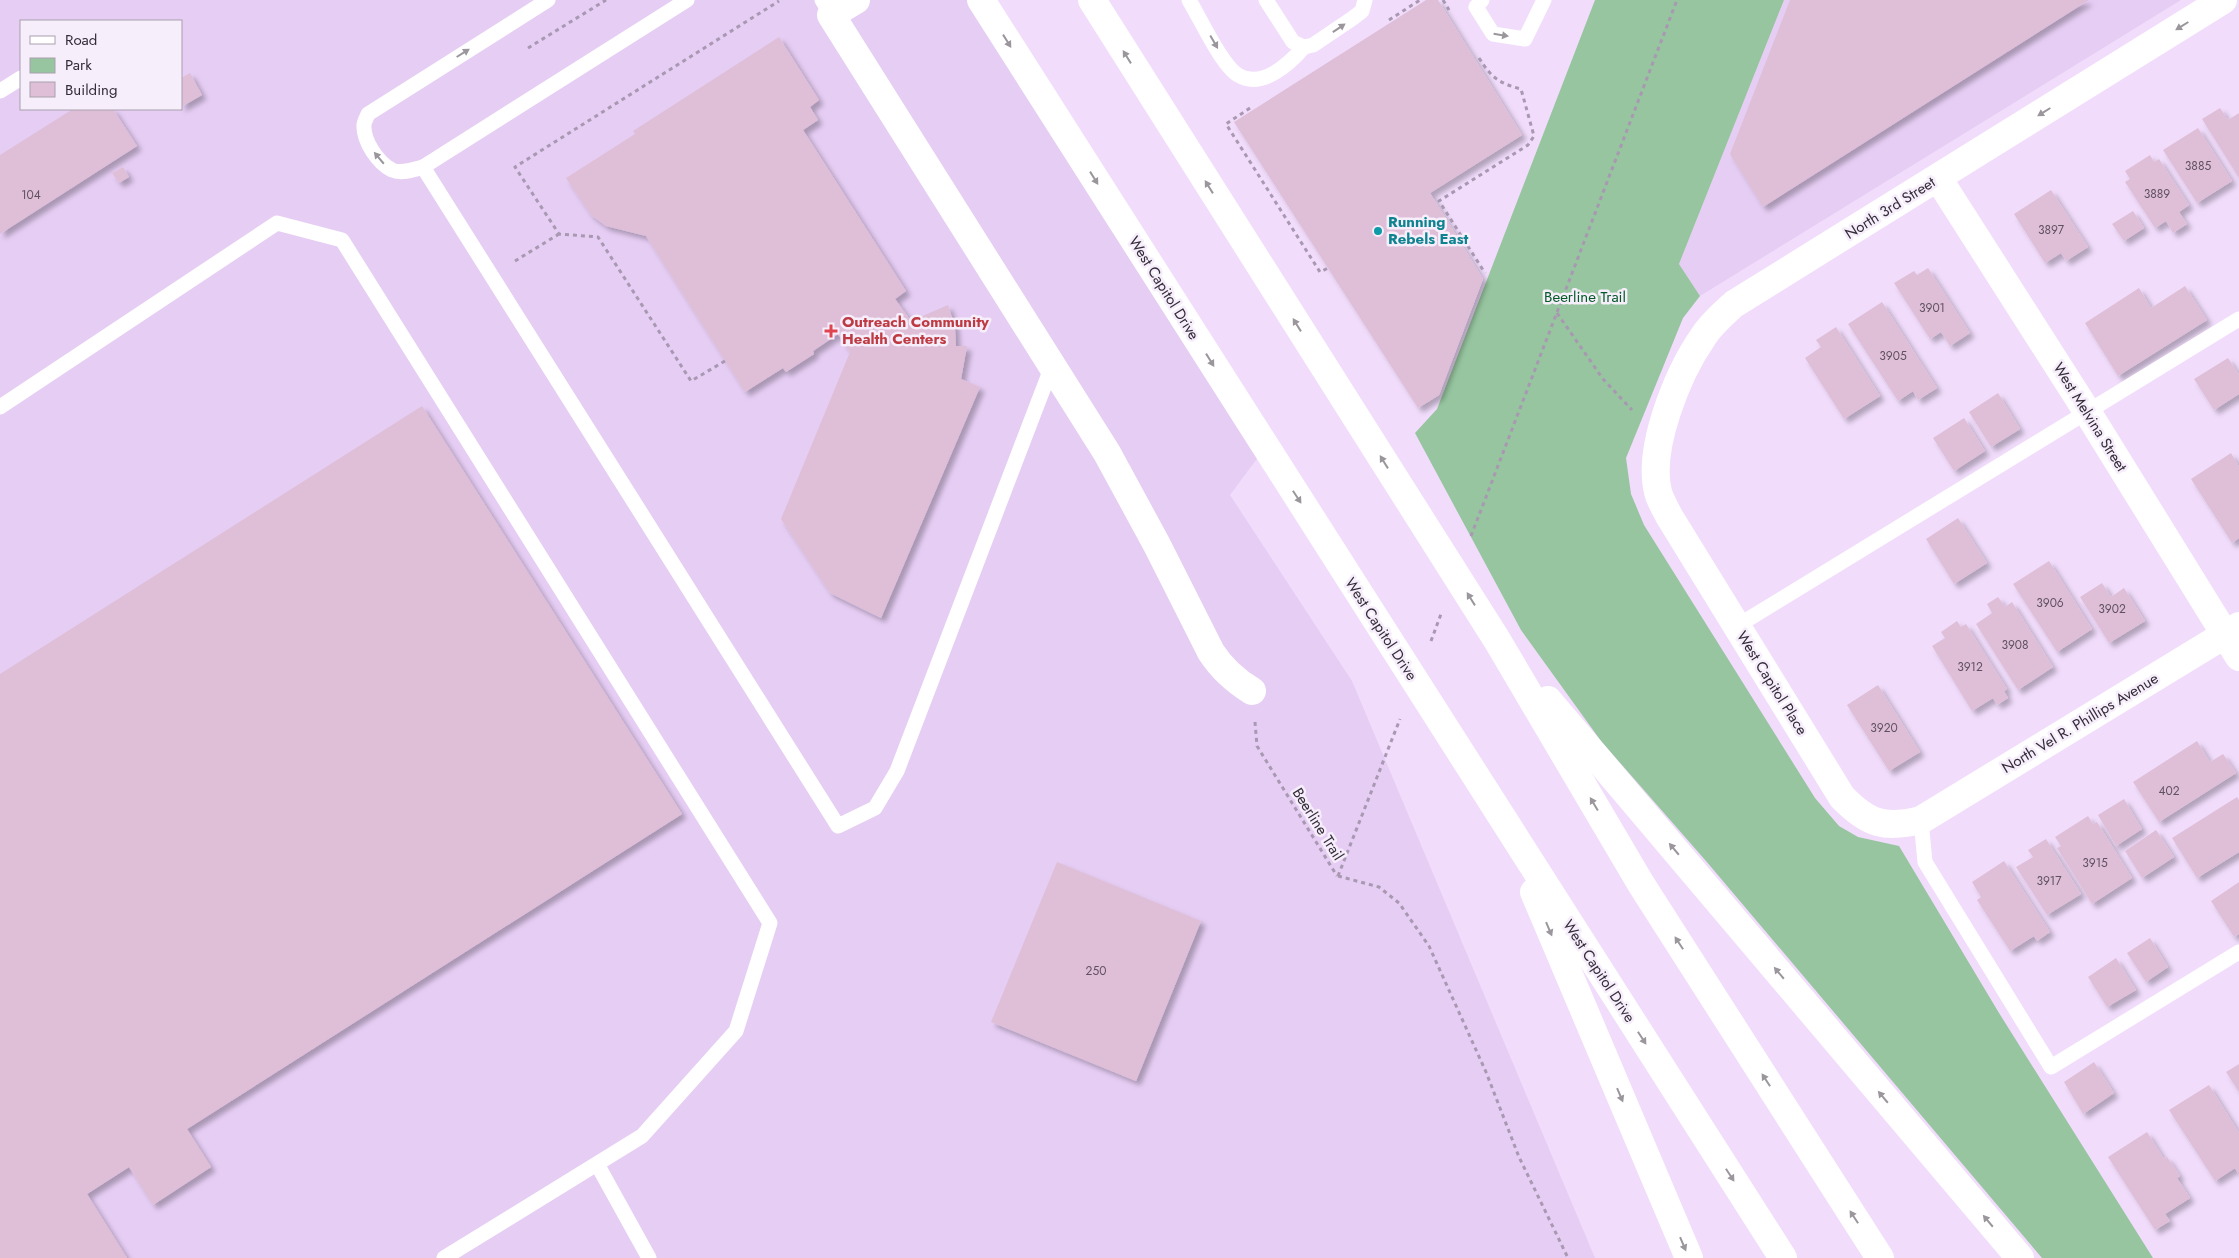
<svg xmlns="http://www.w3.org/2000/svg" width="2239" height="1258" viewBox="0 0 2239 1258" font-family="Jost,sans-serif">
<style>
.built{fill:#e6cdf4;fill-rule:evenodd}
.green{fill:#96c59f}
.building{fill:#dfbfd8;filter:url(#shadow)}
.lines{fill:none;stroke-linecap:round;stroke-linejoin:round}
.path{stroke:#a898b1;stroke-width:3;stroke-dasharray:4 4;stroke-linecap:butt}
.service{stroke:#fff;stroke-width:15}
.minor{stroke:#fff;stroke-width:28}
.primary{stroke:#fff;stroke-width:28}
.oneway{fill:#9a969c}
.culture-dot{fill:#0f9aa8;stroke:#f7eefb;stroke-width:2}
.health-dot{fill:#e0444e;stroke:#f7eefb;stroke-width:2}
.labels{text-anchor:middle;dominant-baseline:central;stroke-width:5;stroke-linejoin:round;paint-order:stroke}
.number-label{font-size:12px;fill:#5f5160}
.street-label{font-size:15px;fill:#342c38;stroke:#f7eefb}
.culture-label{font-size:15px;font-weight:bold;fill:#0d838f;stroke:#f7eefb;text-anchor:start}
.park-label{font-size:15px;fill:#025a27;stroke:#f7eefb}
.health-label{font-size:15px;font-weight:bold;fill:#be3a42;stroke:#f7eefb;text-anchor:start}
</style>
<defs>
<filter id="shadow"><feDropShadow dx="4.5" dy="4.5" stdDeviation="2.5" flood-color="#0004"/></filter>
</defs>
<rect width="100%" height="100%" fill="#f1dcfc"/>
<g class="built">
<path d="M0,0H981L1265,448L1230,495L1352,681L1595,1258H0ZM21,21H181V109H21Z"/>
<path d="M1784,0H2181L1700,296L1679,264Z"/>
</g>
<path class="green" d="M1595,0H1784L1679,264L1700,296L1683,318L1626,458L1631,494L1644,525L1815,798L1839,826L1858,837L1899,846L1999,1013L2153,1258H2042L1706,861L1601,741L1521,630L1415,433L1437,409Z"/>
<g class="building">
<path d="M1426,0H1438L1522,135L1430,193L1483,279L1439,395L1418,408L1234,122Z"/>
<path d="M1790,0H2089L1763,207L1730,154Z"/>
<path d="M779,37L819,100L810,107L818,120L803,130L906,291L895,299L911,321L948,305L955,327L956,346H967L961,379L980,387L881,618L830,593L781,519L850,352L838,334L813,351L814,354L786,372L783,368L745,392L646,236L606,226L591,215L566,178L635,134L633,131Z"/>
<path d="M190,73L202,95L181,107V78Z"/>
<path d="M2220,108L2228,120L2239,113V178L2202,119Z"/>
<path d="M73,109H113L137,146L0,234V155Z"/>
<path d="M2198,128L2232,181L2197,203L2163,150Z"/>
<path d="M2150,155L2154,162L2159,159L2189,205L2179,212L2187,224L2173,233L2166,221L2155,228L2125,182L2130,179L2125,171Z"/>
<path d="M123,167L129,177L119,183L112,173Z"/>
<path d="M2051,190L2088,247L2066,261L2061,253L2045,263L2014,214Z"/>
<path d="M2133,211L2144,228L2124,241L2112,224Z"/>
<path d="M1928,268L1970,333L1950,346L1941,332L1930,339L1894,283L1914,271L1917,275Z"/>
<path d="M2185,286L2207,320L2118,376L2085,323L2139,288L2151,308Z"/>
<path d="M1882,302L1937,388L1918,400L1913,391L1898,401L1848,324Z"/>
<path d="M1836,327L1880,396L1844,419L1805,358L1821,347L1816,340Z"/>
<path d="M2228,358L2239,375V394L2214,410L2194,379Z"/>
<path d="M1998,393L2020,429L1991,447L1969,412Z"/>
<path d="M422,406L682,814L187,1129L211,1167L153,1205L129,1167L87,1194L127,1258H0V674Z"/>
<path d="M1964,418L1985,451L1954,471L1933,438Z"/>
<path d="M2231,453L2239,467V538L2232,543L2191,479Z"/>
<path d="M1958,518L1987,563L1954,584L1926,539Z"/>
<path d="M2049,561L2092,629L2057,652L2013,584Z"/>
<path d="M2102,583L2111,597L2124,588L2145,621L2109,643L2080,597Z"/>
<path d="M1998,597L2005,607L2012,602L2053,667L2018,690L1976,624L1992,613L1987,604Z"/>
<path d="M1957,621L1961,627L1966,624L2007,689L2004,691L2008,698L1997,705L1993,698L1972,711L1932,646L1945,638L1941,632Z"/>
<path d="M1878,685L1920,752L1889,771L1847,705Z"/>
<path d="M2197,741L2210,762L2223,754L2236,773L2159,822L2133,782Z"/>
<path d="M2237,797L2239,800V852L2197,878L2172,838Z"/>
<path d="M2124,799L2142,829L2116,846L2098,815Z"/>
<path d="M2088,816L2093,824L2097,822L2132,878L2092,904L2057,848L2061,846L2055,837Z"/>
<path d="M2156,830L2174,857L2142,878L2125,851Z"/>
<path d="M2046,839L2081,894L2047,915L2016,867L2033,857L2028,850Z"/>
<path d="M2004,861L2050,932L2037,941L2034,936L2010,951L1977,900L1981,897L1972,882Z"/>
<path d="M1057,862L1201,921L1136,1081L991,1022Z"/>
<path d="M2239,882V934L2234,937L2211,901Z"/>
<path d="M2150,938L2168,967L2146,982L2127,953Z"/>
<path d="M2116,958L2136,990L2107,1007L2088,977Z"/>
<path d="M2094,1062L2114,1093L2083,1114L2064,1082Z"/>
<path d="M2239,1064V1092L2226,1072Z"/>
<path d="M2209,1085L2239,1133V1175L2235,1168L2215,1181L2169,1110Z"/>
<path d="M2147,1132L2164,1159L2167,1157L2180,1176L2177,1178L2190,1198L2165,1214L2170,1221L2155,1230L2108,1157Z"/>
</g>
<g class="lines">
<g class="path">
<path d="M1443,0L1449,10"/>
<path d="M1389,20L1420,0"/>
<path d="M528,48L606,0"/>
<path d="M1479,58C1491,77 1498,83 1521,89L1534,136L1528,145L1439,201L1485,273"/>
<path d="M1250,108L1226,124L1320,272L1328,268"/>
<path d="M515,261L559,234"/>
<path d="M1557,313L1603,379L1632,410"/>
<path d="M725,361L691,381L598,237L559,234L515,167L779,1"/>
<path d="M1471,536L1677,0"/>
<path d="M1431,641L1441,614"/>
<path d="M1255,722L1257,746L1337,876"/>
<path d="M1338,876L1400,719"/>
<path d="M1338,876L1379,887L1399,903L1429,946L1486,1072L1519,1157L1568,1258"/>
</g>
<g class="service">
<path d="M687,0L423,167L838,826L875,808L897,771L1052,366"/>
<path d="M822,0L831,15"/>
<path d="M1189,0C1200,18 1222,66 1238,75C1262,90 1290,63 1304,47"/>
<path d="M1266,0L1293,42L1304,47L1313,45L1353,18L1362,11L1365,0"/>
<path d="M1482,0L1476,7L1493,34L1525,39L1544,0"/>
<path d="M0,91L21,78"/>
<path d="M423,167C413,170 401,174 392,170C378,163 363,141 364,125C364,122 367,117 368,114L548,0"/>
<path d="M0,407L277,223L342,240L770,923L736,1031L642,1136L444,1258"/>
<path d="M1737,626L2239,319"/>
<path d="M1921,820L1925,862L2051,1067L2239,952"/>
<path d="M597,1164L649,1258"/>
</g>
<g class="minor">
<path d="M856,0L831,15L1107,453L1157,545L1211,652C1222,669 1234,680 1252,691"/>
<path d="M2223,0L1734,304C1723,314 1711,324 1703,337C1678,373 1647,448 1658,492C1660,500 1665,508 1669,516L1842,797C1868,824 1885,829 1921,820L2239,626"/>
<path d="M1938,178L2088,413L2239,657"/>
</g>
<g class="primary">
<path d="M981,0L1783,1258"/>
<path d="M1092,0L1497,640L1641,884L1880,1258"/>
<path d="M1548,700L2020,1258"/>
<path d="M1534,892L1689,1258"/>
</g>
</g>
<defs><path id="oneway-solid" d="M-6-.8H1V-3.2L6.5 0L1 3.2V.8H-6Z" transform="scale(1.25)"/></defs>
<g class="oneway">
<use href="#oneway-solid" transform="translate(2182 26) rotate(148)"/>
<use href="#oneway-solid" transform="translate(1339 28) rotate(-34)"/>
<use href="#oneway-solid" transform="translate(1501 35) rotate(9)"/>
<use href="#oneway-solid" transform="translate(1007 41) rotate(58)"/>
<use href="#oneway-solid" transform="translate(1214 42) rotate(60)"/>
<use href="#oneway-solid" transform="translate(463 53) rotate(-32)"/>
<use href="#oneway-solid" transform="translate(1127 57) rotate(-122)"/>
<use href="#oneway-solid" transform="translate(2044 112) rotate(148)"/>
<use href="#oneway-solid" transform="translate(379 158) rotate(-130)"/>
<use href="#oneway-solid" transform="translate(1094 178) rotate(58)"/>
<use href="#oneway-solid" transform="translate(1209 187) rotate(-122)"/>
<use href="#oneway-solid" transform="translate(1297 325) rotate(-122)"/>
<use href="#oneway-solid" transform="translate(1210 360) rotate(58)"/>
<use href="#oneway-solid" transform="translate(1384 462) rotate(-122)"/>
<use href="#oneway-solid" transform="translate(1297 497) rotate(57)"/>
<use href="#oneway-solid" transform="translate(1471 599) rotate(-122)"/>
<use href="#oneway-solid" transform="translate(1594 804) rotate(-121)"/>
<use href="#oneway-solid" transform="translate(1674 849) rotate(-130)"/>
<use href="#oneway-solid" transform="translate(1549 929) rotate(67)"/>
<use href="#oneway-solid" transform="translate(1679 943) rotate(-123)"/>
<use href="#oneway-solid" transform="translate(1779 973) rotate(-130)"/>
<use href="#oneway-solid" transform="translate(1642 1038) rotate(57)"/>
<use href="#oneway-solid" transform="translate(1766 1080) rotate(-123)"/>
<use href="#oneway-solid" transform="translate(1620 1095) rotate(67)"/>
<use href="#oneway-solid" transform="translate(1883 1097) rotate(-130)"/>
<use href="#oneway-solid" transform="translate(1730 1175) rotate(57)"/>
<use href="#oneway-solid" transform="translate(1854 1217) rotate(-123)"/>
<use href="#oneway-solid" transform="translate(1988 1221) rotate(-130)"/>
<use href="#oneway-solid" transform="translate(1683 1244) rotate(67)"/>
</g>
<circle class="culture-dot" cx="1378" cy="231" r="5"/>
<path class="health-dot" d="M828.5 323.5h5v5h5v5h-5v5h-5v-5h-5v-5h5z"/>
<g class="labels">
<g class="number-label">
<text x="2198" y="166">3885</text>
<text x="2157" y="194">3889</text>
<text x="31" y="195">104</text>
<text x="2051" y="230">3897</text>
<text x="1932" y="308">3901</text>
<text x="1893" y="356">3905</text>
<text x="2050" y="603">3906</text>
<text x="2112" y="609">3902</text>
<text x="2015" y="645">3908</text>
<text x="1970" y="667">3912</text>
<text x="1884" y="728">3920</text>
<text x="2169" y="791">402</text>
<text x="2095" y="863">3915</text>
<text x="2049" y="881">3917</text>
<text x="1096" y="971">250</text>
</g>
<g class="street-label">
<text transform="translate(1890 208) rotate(-32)">North 3rd Street</text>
<text transform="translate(1164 288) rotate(58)">West Capitol Drive</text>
<text transform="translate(2090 417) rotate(58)">West Melvina Street</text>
<text transform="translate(1381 629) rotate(57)">West Capitol Drive</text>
<text transform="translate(1772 683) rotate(58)">West Capitol Place</text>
<text transform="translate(2080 723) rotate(-31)">North Vel R. Phillips Avenue</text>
<text transform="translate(1318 824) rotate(58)">Beerline Trail</text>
<text transform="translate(1599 971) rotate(57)">West Capitol Drive</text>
</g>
<g class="culture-label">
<text x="1388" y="222">Running<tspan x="1388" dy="17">Rebels East</tspan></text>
</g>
<g class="park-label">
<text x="1585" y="297">Beerline Trail</text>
</g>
<g class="health-label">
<text x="842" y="322">Outreach Community<tspan x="842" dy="17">Health Centers</tspan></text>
</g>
</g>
<rect x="20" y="20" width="162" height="90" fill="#f7eefb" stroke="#a9a0ad"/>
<rect x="30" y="36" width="25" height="8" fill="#ffffff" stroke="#a9a0ad"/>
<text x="65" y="45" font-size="15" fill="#342c38">Road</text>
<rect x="30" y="58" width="25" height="15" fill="#96c59f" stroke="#a9a0ad"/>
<text x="65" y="70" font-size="15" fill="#342c38">Park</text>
<rect x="30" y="82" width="25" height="15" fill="#dfbfd8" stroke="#a9a0ad"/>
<text x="65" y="95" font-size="15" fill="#342c38">Building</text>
</svg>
